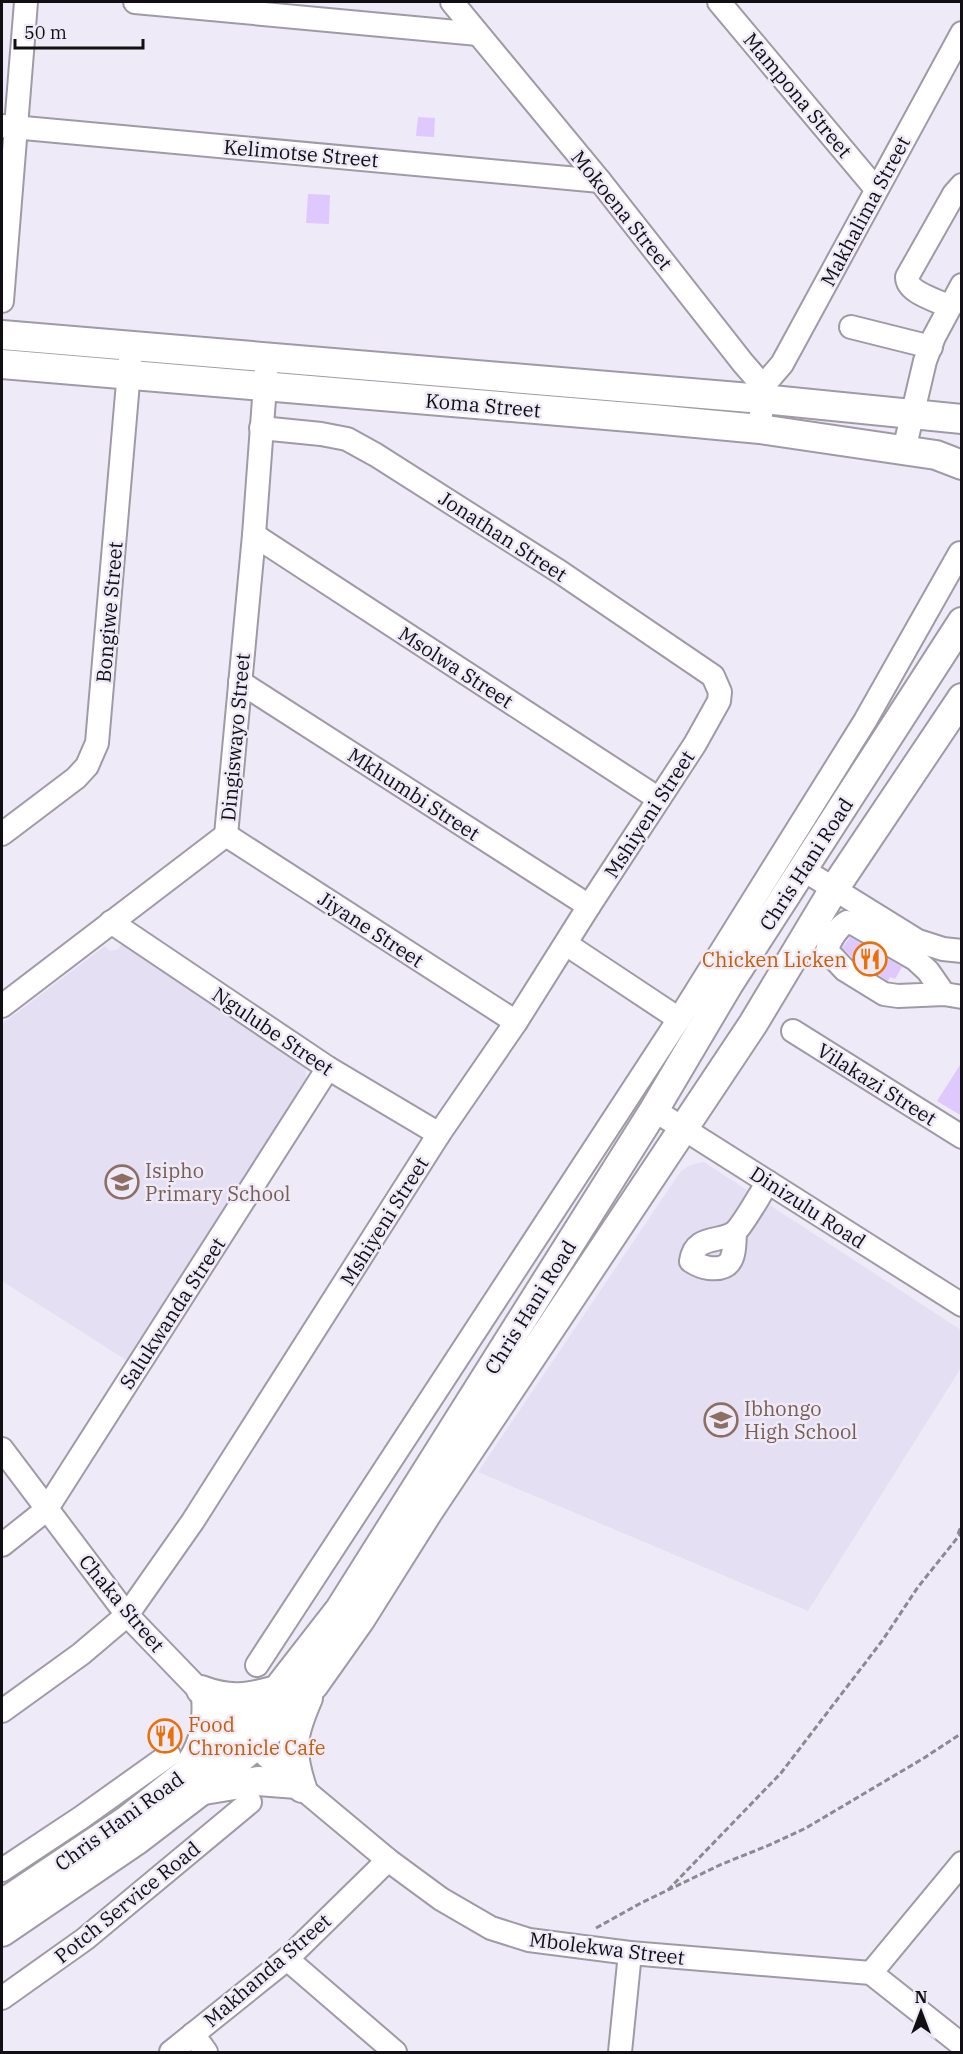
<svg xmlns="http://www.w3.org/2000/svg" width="963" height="2054" viewBox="0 0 963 2054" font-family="'IBM Plex Serif',serif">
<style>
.education{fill:#e5dff4}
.building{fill:#dfc8fd}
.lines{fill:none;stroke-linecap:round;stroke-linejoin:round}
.minor-casing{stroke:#9f9aa6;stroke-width:26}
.major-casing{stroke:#9f9aa6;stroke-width:32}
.path{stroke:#8d8992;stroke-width:3;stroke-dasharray:6 3;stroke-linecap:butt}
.minor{stroke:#fff;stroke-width:22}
.major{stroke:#fff;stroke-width:28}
.labels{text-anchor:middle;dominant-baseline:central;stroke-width:5;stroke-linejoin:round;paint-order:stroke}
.street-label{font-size:20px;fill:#110f13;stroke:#efeaf7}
.food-label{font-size:20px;fill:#c56008;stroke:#efeaf7;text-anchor:end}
.education-label{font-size:20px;fill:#785e54;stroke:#efeaf7;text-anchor:start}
</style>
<rect width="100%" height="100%" fill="#efeaf7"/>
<g class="education">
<path d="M122,941L305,1059L306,1082L126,1360L2,1281V1024L105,946L110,951L119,949Z"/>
<path d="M704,1162L961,1330V1368L808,1611L478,1472L681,1171L690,1165Z"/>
</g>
<g class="building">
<path d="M418,117L435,118L434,137L416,136Z"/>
<path d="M308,194L330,195L329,224L306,223Z"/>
<path d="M850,937L902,967L895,979L890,977L888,981L854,959L842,948Z"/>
<path d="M962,1062V1116L937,1101Z"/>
<path d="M168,1726L178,1739L173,1742H167L159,1745L153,1738Z"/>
</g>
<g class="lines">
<g class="minor-casing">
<g id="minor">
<path d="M135,2L478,34"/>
<path d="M452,2L600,181L743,363L763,386L760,429"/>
<path d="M719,2L876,189"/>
<path d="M2,126L600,181"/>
<path d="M2,301L26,2"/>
<path d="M950,307C937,300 907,293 907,277L954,194L962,185"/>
<path d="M851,327L931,347"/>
<path d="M763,386L782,364L962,33"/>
<path d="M904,450L925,361L934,337L962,285"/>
<path d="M254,535L659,799"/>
<path d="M240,682L589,906"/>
<path d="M2,834L76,778L87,766L97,743L130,359"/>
<path d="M226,835L516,1022"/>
<path d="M802,869L918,941L943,949L962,951"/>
<path d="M111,922L328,1068L439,1134"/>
<path d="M566,944L679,1019"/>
<path d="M944,994L928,971L915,959L854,924L847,922C838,927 829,940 827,951L845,970L884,994L898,996L944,994L962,997"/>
<path d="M2,1006L226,835L254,535L267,358"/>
<path d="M793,1031L962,1137"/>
<path d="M654,1110L962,1305"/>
<path d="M735,1232C734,1253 735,1271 709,1268C701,1267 697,1265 691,1261C695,1233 722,1244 736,1231C745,1222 760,1194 768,1182"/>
<path d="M2,1449L127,1615L236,1728L297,1784L388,1860L441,1899L491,1928L529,1940L630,1953L871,1973L962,2045"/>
<path d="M2,1545L46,1510L328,1068"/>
<path d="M257,1665L679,1019L865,721L960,553"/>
<path d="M2,1711L81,1654L127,1615L193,1521L439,1134L516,1022L589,906L695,744L719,701L720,692L713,676L560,572L376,455L347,439L321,434L261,428"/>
<path d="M2,1870L82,1817L169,1755"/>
<path d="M287,1959L395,2052"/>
<path d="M871,1973L962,1863"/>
<path d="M2,1998L85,1939L250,1802"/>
<path d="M193,2034L206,2052"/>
<path d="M171,2052L287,1959L388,1860"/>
<path d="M620,2052L630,1953"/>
</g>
</g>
<g class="major-casing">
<g id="major">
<path d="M2,335L762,399L962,419"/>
<path d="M2,364L653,419L760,429L936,455L962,465"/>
<path d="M201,1690C230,1701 248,1698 277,1690"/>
<path d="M191,1763C205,1742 208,1721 206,1696"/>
<path d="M302,1788C289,1749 292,1735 308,1698"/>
<path d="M204,1790L258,1781L297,1784"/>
<path d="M2,1904L126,1821L184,1775L277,1690L340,1609L654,1110L728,985L962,622"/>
<path d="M2,1932L137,1840L201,1791L256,1745L314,1685L360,1620L428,1512L753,1024L834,889L962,698"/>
</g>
</g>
<g class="path">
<path d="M958,1534L962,1524"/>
<path d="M668,1890L781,1773L882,1641L918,1587L962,1532"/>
<path d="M596,1928L641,1903L722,1864L767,1846L806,1828L924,1758L962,1733"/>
</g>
<use href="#minor" class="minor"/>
<use href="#major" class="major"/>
</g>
<defs>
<g id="restaurant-ring" transform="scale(1.725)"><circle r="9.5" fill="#efeaf7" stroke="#e8710a" stroke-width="1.5"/><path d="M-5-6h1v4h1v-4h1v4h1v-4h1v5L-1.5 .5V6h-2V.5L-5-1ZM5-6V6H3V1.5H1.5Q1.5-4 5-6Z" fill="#e8710a"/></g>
<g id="school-ring" transform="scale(1.725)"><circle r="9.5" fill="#efeaf7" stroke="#8d6e63" stroke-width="1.5"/><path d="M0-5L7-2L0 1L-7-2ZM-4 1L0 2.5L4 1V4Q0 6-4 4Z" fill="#8d6e63"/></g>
</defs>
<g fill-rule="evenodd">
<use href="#restaurant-ring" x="870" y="959"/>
<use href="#school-ring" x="122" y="1182"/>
<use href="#school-ring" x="721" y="1420"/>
<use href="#restaurant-ring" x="165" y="1736"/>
</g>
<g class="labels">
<g class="street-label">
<text transform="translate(798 95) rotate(50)">Mampona Street</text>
<text transform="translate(301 153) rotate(5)">Kelimotse Street</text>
<text transform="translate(622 210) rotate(51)">Mokoena Street</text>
<text transform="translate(865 211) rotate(-62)">Makhalima Street</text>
<text transform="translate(483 405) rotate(5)">Koma Street</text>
<text transform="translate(503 536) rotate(33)">Jonathan Street</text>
<text transform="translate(109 612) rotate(-85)">Bongiwe Street</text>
<text transform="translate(456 667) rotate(33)">Msolwa Street</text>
<text transform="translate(235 737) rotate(-85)">Dingiswayo Street</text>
<text transform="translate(414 794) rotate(33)">Mkhumbi Street</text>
<text transform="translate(649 814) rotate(-57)">Mshiyeni Street</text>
<text transform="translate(806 864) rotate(-57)">Chris Hani Road</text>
<text transform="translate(371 929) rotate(33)">Jiyane Street</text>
<text transform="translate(273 1031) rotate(34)">Ngulube Street</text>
<text transform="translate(877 1084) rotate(32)">Vilakazi Street</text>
<text transform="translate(808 1207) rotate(33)">Dinizulu Road</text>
<text transform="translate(384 1221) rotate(-58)">Mshiyeni Street</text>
<text transform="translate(530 1307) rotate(-58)">Chris Hani Road</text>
<text transform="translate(172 1313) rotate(-57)">Salukwanda Street</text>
<text transform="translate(122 1603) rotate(50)">Chaka Street</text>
<text transform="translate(119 1821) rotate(-36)">Chris Hani Road</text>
<text transform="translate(127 1902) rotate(-39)">Potch Service Road</text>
<text transform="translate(607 1948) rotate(7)">Mbolekwa Street</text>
<text transform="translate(267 1970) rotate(-41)">Makhanda Street</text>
</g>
<g class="food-label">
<text x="847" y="959">Chicken Licken</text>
<text x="188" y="1724" text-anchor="start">Food<tspan x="188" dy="23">Chronicle Cafe</tspan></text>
</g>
<g class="education-label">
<text x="145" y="1170">Isipho<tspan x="145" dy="23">Primary School</tspan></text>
<text x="744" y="1408">Ibhongo<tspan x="744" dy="23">High School</tspan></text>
</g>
</g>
<rect width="963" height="2054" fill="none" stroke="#110f13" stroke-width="6"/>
<g transform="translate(921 2012)" stroke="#efeaf7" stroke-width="4.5" paint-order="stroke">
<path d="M0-4.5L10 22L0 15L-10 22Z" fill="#110f13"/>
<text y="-9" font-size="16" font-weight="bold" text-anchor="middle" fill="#110f13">N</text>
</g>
<path d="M15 39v9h128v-9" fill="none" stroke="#110f13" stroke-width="3"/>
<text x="24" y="39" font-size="18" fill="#110f13" stroke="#efeaf7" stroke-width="4.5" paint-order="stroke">50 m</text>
</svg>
